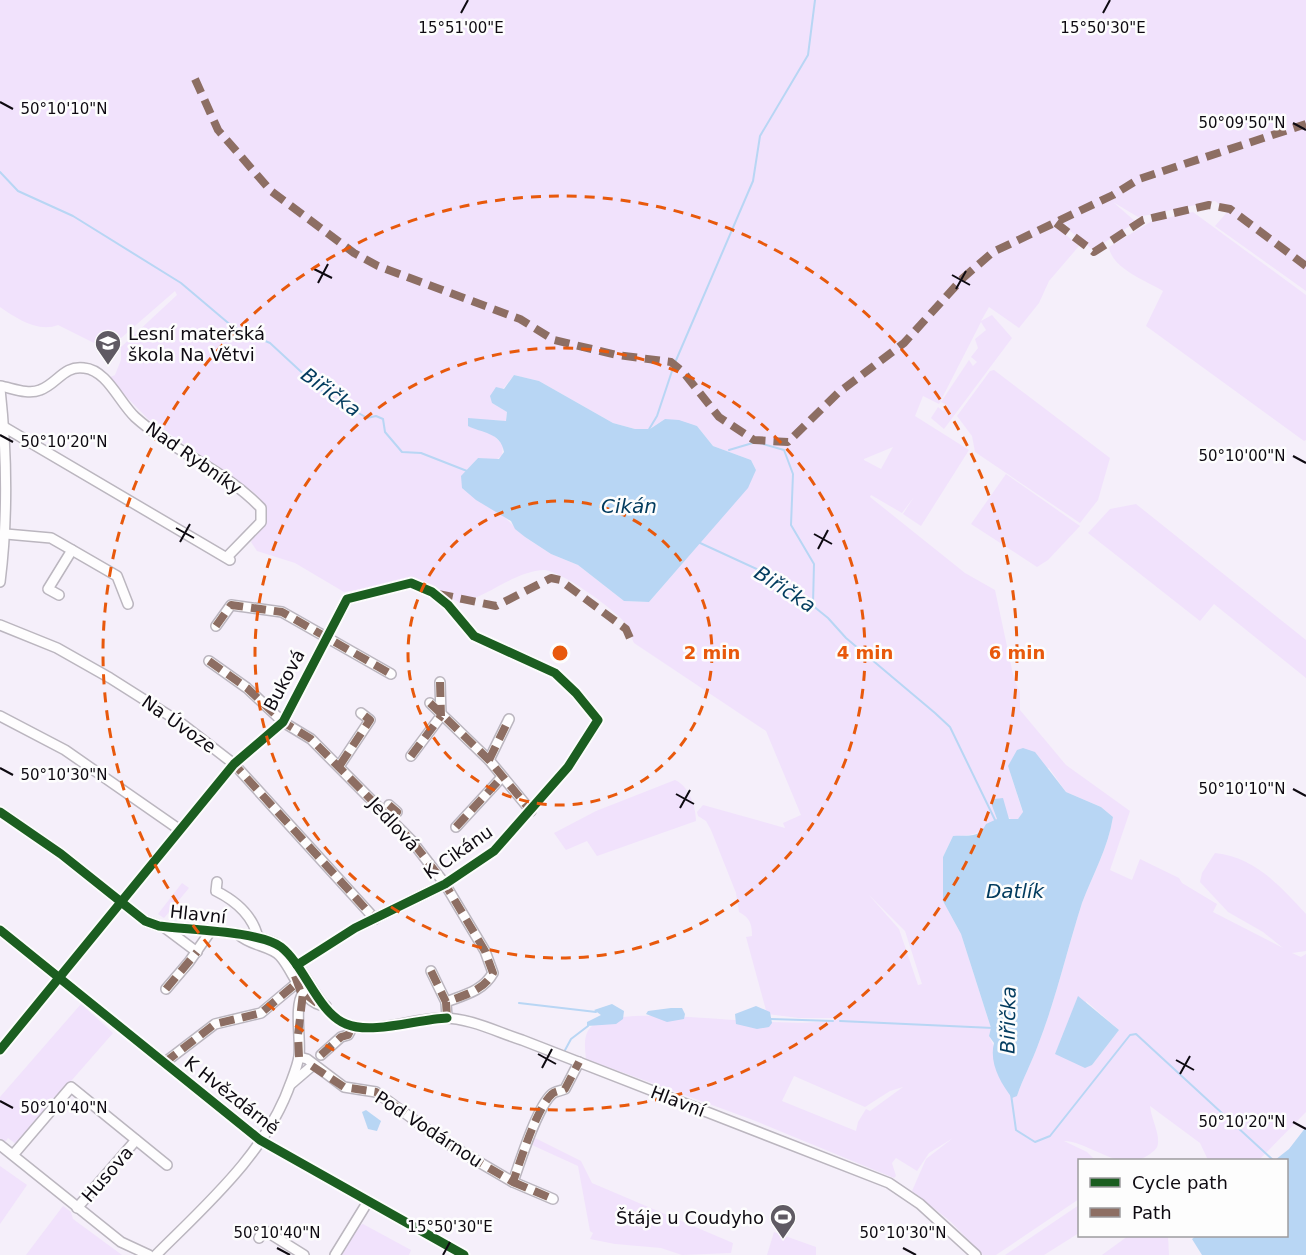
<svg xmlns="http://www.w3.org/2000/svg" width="1306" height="1255" viewBox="0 0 1306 1255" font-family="'DejaVu Sans',sans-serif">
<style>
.green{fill:#f1e2fc;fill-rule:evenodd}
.water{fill:#b8d6f4}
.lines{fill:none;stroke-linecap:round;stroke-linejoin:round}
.stream{stroke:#b8d6f4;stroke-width:2}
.minor-casing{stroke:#bbb6bf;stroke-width:12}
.minor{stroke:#fefdfe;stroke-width:9}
.quiet{stroke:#8d6e63;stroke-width:8;stroke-dasharray:15 8;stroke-linecap:butt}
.cycleway-casing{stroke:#fdfdfd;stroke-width:13}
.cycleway{stroke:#1b5e20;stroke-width:9}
.ticks{fill:none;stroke:#0e0a11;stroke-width:2}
.ring{fill:none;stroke:#e8590c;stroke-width:3;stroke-dasharray:10 8}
.labels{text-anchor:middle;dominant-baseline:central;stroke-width:5;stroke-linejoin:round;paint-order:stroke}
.poi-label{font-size:18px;fill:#0e0a11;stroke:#fdfdfd;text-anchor:start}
.street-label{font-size:18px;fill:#0e0a11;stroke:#fdfdfd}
.water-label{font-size:20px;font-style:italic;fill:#023b5e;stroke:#fdfdfd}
.ticks-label{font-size:15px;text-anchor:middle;fill:#0e0a11;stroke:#fdfdfd;stroke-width:5;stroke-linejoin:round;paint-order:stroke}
.centre{fill:#e8590c;stroke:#fdfdfd;stroke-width:3}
.ring-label{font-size:18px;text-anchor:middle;font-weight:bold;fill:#e8590c;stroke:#fdfdfd;stroke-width:5;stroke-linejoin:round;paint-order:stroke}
</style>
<rect width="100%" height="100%" fill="#f5effa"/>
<g class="green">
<path d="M0,0H1306V291L1215,226L1228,211L1215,201L1138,217L1113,202L1136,222L1093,250L1070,231L1067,224L1058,228L1079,246L1049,281L1039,303L1019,328L989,307L981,321L992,315L1012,338L944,429L931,418L938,407L943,411L948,406L941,402L969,360L973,366L977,362L971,357L978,348L975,339L986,330L981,322L939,404L923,396L915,416L969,450L921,526L903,514L914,497L902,513L871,495L870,497L965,573L995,590L1014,679L1020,692V710L1066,765L1130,811L1110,870L1132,880L1140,859L1179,878L1182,883L1217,904L1213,912L1283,948L1263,932L1228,912L1200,882L1202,873L1215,853C1255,857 1280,886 1306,914V951L1292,953L1301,957L1306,954V1112L1259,1160H1208L1200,1143L1150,1106C1151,1118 1159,1131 1158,1143C1158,1148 1154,1151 1150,1154C1120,1175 1092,1142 1064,1141L1087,1152L1095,1160H1080L1079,1199L996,1255H983L950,1221L912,1191L926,1159L953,1138L929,1153L917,1171L896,1158L892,1163L896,1176L894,1178L753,1120L586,1059C585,1049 583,1036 590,1028C618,998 791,1035 841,1018H799L767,1014L746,937L752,936C752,924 750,918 739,912L736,893L711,830L706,821L698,816L697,812L703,805L785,828L783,823L801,815L766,731L634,643C631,638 631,630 628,626C617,611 561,570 543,570C514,572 488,596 461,603L414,580L344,592L295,563L257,551L251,542L267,516L264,503L251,490L148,419L108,378L115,375L121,360V347L177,295L175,291L121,338L100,346L58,325C38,333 16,318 0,307ZM514,375L539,381L613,423L635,429H650L665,419L697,426L713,446L751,460L756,470L700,543L649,602L624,601L578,565L551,554L525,537L462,476L478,458L495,460L502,456L503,445L490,432L468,419L506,421L507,412L492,403ZM893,447L881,469L864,460V459ZM1008,766L1049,768L1066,792L1101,807L1113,817C1108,848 1093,874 1082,903C1067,950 1056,999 1038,1045C1032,1062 1023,1078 1017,1096L989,1036L991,1028L961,934L943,901V857L953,836C974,837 982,832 997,819L991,803L1012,820L1018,819L1023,813ZM868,894L905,931L922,984L918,985L899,929ZM1086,1001L1119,1030L1092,1065ZM794,1076L865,1107L890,1091L903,1087L870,1111L866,1109L858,1122L856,1131L782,1101Z"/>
<path d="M1193,212L1306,295V440L1304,441L1146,326L1163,291C1147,281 1112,269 1109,247L1152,221Z"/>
<path d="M994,370L1110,458L1098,500L1080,523L975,452L972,436L957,416L990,371Z"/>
<path d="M1006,474L1080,526L1048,560L1037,567L971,524Z"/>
<path d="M1136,504L1306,640V678L1214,604L1200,621L1088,533L1110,509Z"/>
<path d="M675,780C689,786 696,807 696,821L597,856L587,841L566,850L554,833L596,811Z"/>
<path d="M182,883L189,888L164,918L158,914Z"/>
<path d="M81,1004L113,1033L16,1144L8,1138L5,1142L0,1139V1097Z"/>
<path d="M535,1138L581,1161L592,1183L733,1243L731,1253L682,1255L661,1248L615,1244L590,1239L593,1233L590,1231L578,1166L532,1145Z"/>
<path d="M0,1166L27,1185L0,1224Z"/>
<path d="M1079,1205V1233L1044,1255H1005Z"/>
<path d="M63,1206L71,1212L73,1219L122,1255H26Z"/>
<path d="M363,1224L411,1250L409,1255H342L358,1226Z"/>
<path d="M774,1232L816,1247V1255H767Z"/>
<path d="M1128,1236H1168L1169,1255H1102Z"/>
</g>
<g class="water">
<path d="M514,375L539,381L613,423L635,429H650L665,419L679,420L697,426L713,446L751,460L756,470L748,488L649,602L624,601L578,565L551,554L525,537L515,529L511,521L476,500L462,488L461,476L478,458L499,459L504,452C501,432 481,433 468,426V418L506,421L507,412L492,403L490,396L496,387L504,389Z"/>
<path d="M1023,748L1035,752L1066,792L1101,807L1113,817C1108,848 1093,874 1082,903C1067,950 1056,999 1038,1045C1032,1062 1023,1078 1017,1096L1012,1098C1000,1082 989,1063 994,1043L989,1036L991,1028L961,934L943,901V857L953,836C967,835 979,839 986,824L997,819L991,803L994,799L1003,798L1009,819H1018L1023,812L1008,766L1017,750Z"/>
<path d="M1078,996L1119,1030L1092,1065L1085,1068L1055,1054Z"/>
<path d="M612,1004L624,1011L623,1019L616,1024L587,1026V1022L601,1015L594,1010Z"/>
<path d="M756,1006L770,1012L772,1023L769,1027L757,1029L736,1024L735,1014Z"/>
<path d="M671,1008H682L685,1014L684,1019L667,1022L646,1014L648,1011Z"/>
<path d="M366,1110L381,1121L377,1131L368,1129L362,1112Z"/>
<path d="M1306,1127V1255H1202L1192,1239L1196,1236H1286V1160H1275L1289,1149Z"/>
</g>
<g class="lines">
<g class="stream">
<path d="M0,172L18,191L73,216L181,283L233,327L270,343L323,392L367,418L376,416L383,419L385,432L402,452L421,453L467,471"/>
<path d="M648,431L657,416L674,365L753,181L760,136L808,55L815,0"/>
<path d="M729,450L756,442L784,450L793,474L791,525L814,564L813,604"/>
<path d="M698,542L772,576L796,592L828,618L846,638L935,713L950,727L996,822"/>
<path d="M519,1003L596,1012"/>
<path d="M771,1019L833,1021"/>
<path d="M840,1021L993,1028"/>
<path d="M564,1052L571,1039L588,1026"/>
<path d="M1011,1094L1016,1130L1035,1142L1050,1136L1130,1035L1136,1034L1273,1160"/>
</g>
<g class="minor-casing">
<g id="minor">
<path d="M0,386C12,388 28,395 40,390C57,384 64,365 84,368C107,370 119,402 135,417C174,452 225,470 261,508V522L227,557"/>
<path d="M0,389C7,453 8,518 0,582"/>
<path d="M4,427L230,560"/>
<path d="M6,534L51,538L72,550L117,576L128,604"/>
<path d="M59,595L48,589L72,550"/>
<path d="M0,625L57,648L110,678L181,723L234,764L375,919"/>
<path d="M216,626L231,605L282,612L391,674"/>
<path d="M209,661L247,688L283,722L311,739L411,840L445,884L485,951L493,973C483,991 464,995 446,1002L447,1018"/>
<path d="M440,682L441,716"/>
<path d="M430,703L489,760L531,811"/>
<path d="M0,716L65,750L180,830"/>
<path d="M411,756L441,716"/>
<path d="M489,760L509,719"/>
<path d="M340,765L370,720L361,713"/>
<path d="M389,805L397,812L390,818"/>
<path d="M0,812L61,854L145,921L159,926C188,930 258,931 280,946C305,964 319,1015 348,1025C377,1034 413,1018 443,1018C470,1018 497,1032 522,1040L889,1183L920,1204L976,1255"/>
<path d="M456,827L502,777"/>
<path d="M217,882L216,891C236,901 253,916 258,938"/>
<path d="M165,928L197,952"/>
<path d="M0,930L260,1140L464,1255"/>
<path d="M239,935C251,946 271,946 280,956C294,971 302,1005 326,1006"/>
<path d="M431,971L446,1002"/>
<path d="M166,989L189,962L210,932"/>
<path d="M0,1050L234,764L283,722L347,599L411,583L432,592L448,605L474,636L555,673L576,693L598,720L568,767L494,851L445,884L355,928L297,965"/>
<path d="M321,1055L341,1037L348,1035L353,1026"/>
<path d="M299,1057L307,1059L344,1087L376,1092L443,1141L513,1182C520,1162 537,1107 552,1094C555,1091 561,1091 565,1089L579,1062"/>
<path d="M164,1063L215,1024L261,1013L298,982"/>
<path d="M291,1084L312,1066"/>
<path d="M0,1145L121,1242L149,1255"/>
<path d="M13,1155L71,1087L167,1165"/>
<path d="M513,1182L553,1199"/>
<path d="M77,1208L136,1140"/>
<path d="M259,1238L264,1230L304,1255"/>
<path d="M156,1255C207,1204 267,1152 291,1082C294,1074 298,1064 299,1056C301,1039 294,1006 303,993"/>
<path d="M335,1255L367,1203"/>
</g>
</g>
<use href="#minor" class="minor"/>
<g class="quiet">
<path d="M195,79L218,130L271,191L354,253L378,266L520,319L554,340L617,355L671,362L683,372L719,417L754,440L788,442L838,393L904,343L963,278L993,252L1113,195L1139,179L1306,124"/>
<path d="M1056,223L1094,252L1143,220L1209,205L1230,209L1306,266"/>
<path d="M438,594L496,606L551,578L560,580L626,629L633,645"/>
<path d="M216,626L231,605L282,612L391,674"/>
<path d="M209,661L247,688L283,722L311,739L411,840L445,884L485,951L493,973C483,991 464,995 446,1002L447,1018"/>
<path d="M440,682L441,716"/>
<path d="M430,703L489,760L531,811"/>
<path d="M411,756L441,716"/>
<path d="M489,760L509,719"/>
<path d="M237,761L234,764L375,919"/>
<path d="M340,765L370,720L361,713"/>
<path d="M389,805L397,812L390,818"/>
<path d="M456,827L502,777"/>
<path d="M431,971L446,1002"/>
<path d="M295,976L300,990L317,1003"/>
<path d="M166,989L197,952"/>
<path d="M321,1055L341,1037L348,1035L353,1026"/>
<path d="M299,1057L298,1035L303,993"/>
<path d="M164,1063L215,1024L261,1013L298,982"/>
<path d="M312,1066L344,1087L376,1092L443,1141L513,1182C520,1162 537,1107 552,1094C555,1091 561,1091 565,1089L579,1062"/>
<path d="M513,1182L553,1199"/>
</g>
<g class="cycleway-casing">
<g id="cycleway">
<path d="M0,812L61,854L145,921L159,926C188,930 260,931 281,947C305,966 318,1013 346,1024C372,1035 418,1019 447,1018"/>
<path d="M0,930L260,1140L464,1255"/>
<path d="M0,1050L234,764L283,722L347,599L411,583L432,592L448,605L474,636L555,673L576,693L598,720L568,767L494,851L445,884L355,928L297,965"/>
</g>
</g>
<use href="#cycleway" class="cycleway"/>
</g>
<path class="ticks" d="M461,13L468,0M1103,13L1110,0M0,102L13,109M1293,123L1306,130M314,269L332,278M952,275L970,285M318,283L328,264M956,289L966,271M0,435L13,442M1293,456L1306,463M176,528L194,538M814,534L832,544M180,542L190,524M818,549L828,530M0,768L13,775M1293,789L1306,796M676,794L694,804M680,808L690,790M538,1054L556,1064M1176,1060L1194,1070M542,1068L552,1049M1180,1074L1190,1056M0,1101L13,1108M1293,1122L1306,1129M277,1248L290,1255M903,1248L916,1255M443,1255L450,1242"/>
<g class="ring">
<circle cx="560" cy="653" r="152"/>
<circle cx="560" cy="653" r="305"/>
<circle cx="560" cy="653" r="457"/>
</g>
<defs>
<g id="school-pin" transform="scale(1.35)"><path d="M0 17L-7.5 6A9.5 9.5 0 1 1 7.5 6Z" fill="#5f5a63" stroke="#fdfdfd"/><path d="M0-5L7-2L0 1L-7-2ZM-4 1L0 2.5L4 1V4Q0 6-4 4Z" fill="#fff"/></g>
<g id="stadium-pin" transform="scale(1.35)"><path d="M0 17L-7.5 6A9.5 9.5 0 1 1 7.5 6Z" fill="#5f5a63" stroke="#fdfdfd"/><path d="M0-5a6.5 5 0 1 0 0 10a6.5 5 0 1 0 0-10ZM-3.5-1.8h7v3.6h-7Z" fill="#fff"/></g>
</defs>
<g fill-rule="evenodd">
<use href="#school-pin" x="108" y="343"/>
<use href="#stadium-pin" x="783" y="1217"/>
</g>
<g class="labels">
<g class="poi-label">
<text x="128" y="333">Lesní mateřská<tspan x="128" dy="21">škola Na Větvi</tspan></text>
<text x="764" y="1217" text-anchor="end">Štáje u Coudyho</text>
</g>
<g class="street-label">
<text transform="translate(194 458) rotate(35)">Nad Rybníky</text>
<text transform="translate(284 680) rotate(-62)">Buková</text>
<text transform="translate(179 724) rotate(35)">Na Úvoze</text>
<text transform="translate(394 824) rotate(47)">Jedlová</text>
<text transform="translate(458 852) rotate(-35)">K Cikánu</text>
<text transform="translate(198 914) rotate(6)">Hlavní</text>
<text transform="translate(232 1095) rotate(38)">K Hvězdárně</text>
<text transform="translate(678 1101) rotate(21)">Hlavní</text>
<text transform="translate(429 1129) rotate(33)">Pod Vodárnou</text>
<text transform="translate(107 1174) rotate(-49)">Husova</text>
</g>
<g class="water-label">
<text transform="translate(331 392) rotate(36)">Biřička</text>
<text x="629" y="506">Cikán</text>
<text transform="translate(785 589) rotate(33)">Biřička</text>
<text x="1015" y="891">Datlík</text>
<text transform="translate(1008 1020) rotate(-89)">Biřička</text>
</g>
</g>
<g class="ticks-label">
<text x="461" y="33">15°51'00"E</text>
<text x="1103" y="33">15°50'30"E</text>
<text x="64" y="114">50°10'10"N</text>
<text x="1242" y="128">50°09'50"N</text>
<text x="64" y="447">50°10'20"N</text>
<text x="1242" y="461">50°10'00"N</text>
<text x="64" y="780">50°10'30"N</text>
<text x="1242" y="794">50°10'10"N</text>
<text x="64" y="1113">50°10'40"N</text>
<text x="1242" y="1127">50°10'20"N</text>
<text x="450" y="1232">15°50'30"E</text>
<text x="277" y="1238">50°10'40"N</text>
<text x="903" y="1238">50°10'30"N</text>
</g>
<circle cx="560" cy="653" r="9" class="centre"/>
<g class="ring-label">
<text x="712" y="659">2 min</text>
<text x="865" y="659">4 min</text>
<text x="1017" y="659">6 min</text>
</g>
<rect x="1078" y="1159" width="210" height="78" fill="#fdfdfd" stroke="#9d9c9f" stroke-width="1.5"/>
<rect x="1090" y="1178" width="30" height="9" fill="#1b5e20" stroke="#9d9c9f" stroke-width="1.5"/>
<text x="1132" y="1189" font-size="18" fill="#0e0a11">Cycle path</text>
<rect x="1090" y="1208" width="30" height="9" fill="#8d6e63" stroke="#9d9c9f" stroke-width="1.5"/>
<text x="1132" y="1219" font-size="18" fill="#0e0a11">Path</text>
</svg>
